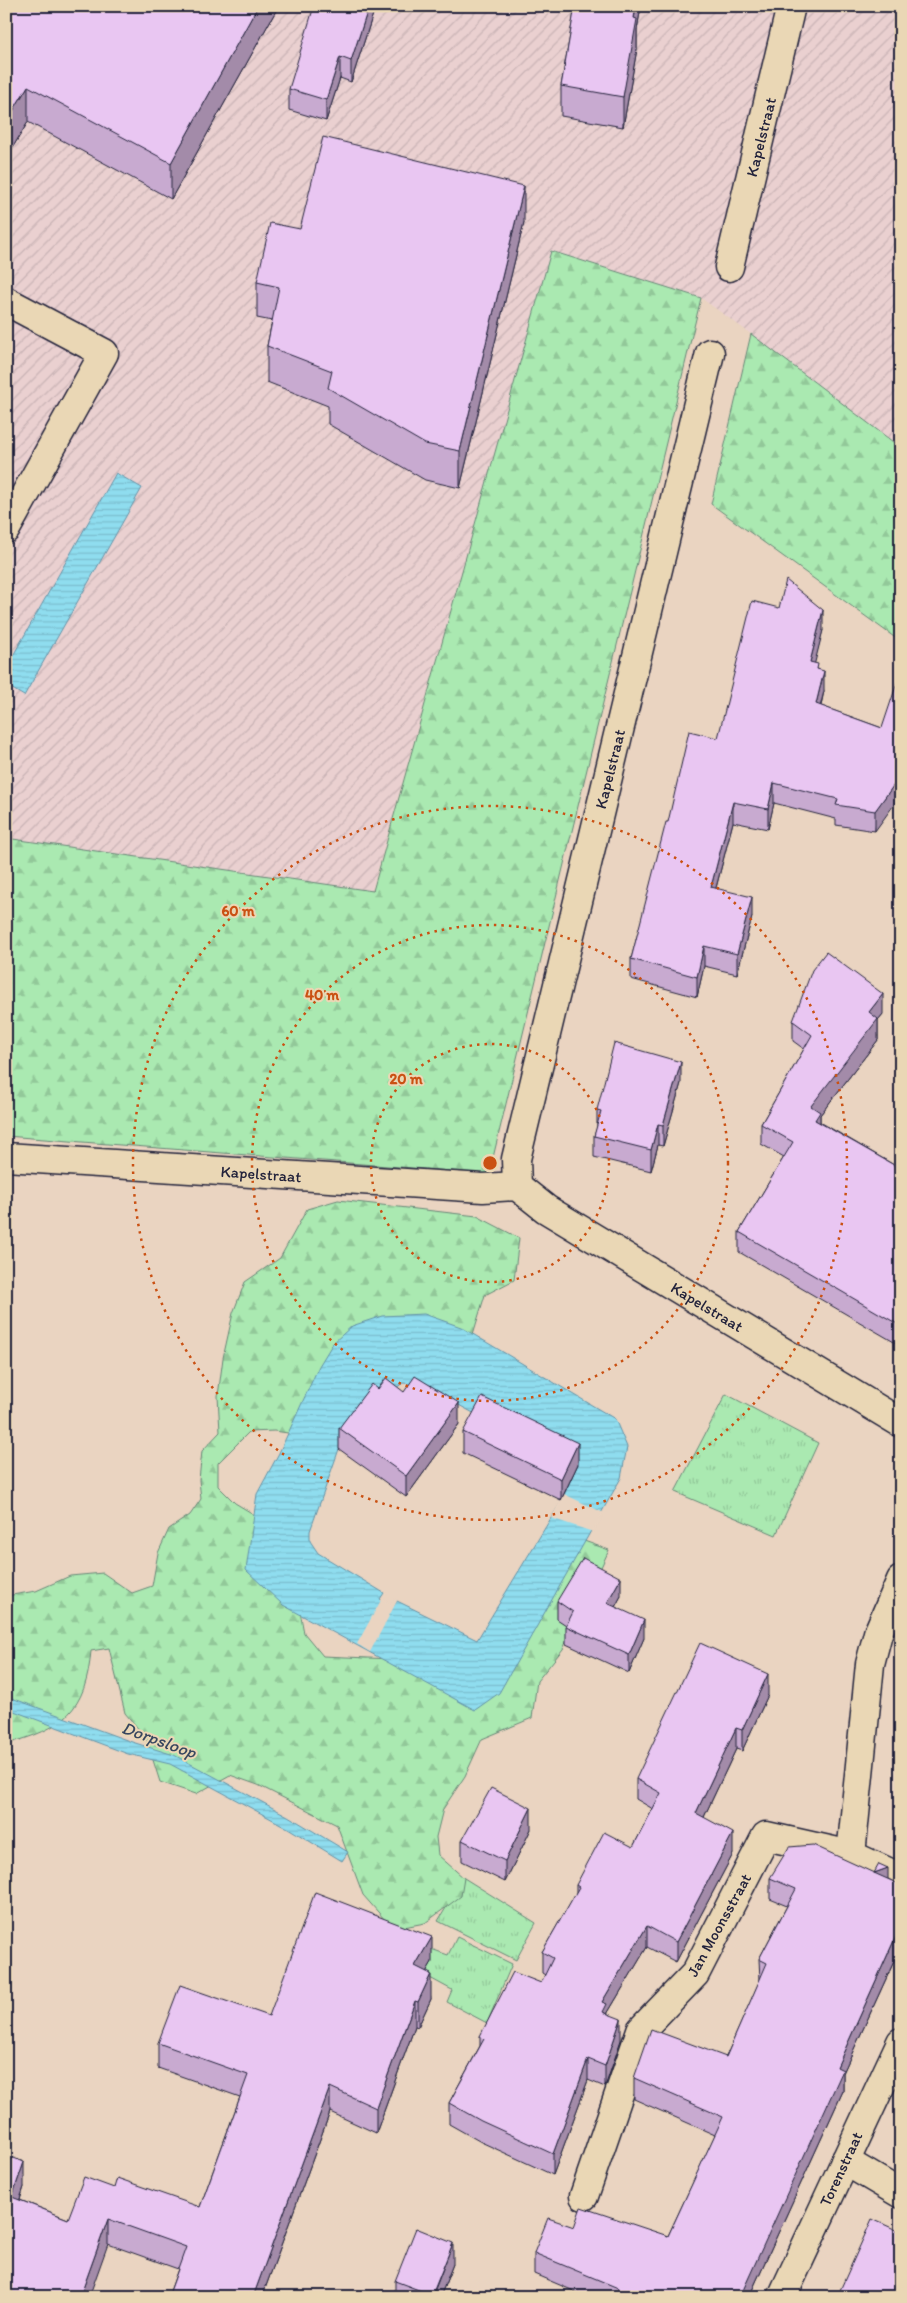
<svg xmlns="http://www.w3.org/2000/svg" width="907" height="2303" viewBox="0 0 907 2303" font-family="Itim,sans-serif">
<style>
.industrial{fill:url(#industrial-furrows)}
.grass{fill:url(#grass-tufts);stroke:#668676}
.forest{fill:url(#forest-firs);stroke:#668676}
.water{fill:url(#water-rules);stroke:#6392a7;fill-rule:evenodd}
.pier{fill:#ead4c1}
.lines{fill:none;stroke-linecap:round;stroke-linejoin:round}
.minor-casing{stroke:#22223b;stroke-width:31}
.minor{stroke:#ead7b5;stroke-width:28}
.wall{fill:#c8aad0;stroke:#22223b}
.shaded-wall{fill:#a38ba9;stroke:#22223b}
.building{fill:#e9c6f2;stroke:#22223b}
.ring{fill:none;stroke:#ca5113;stroke-width:2.5;stroke-dasharray:2.5 5}
.labels{text-anchor:middle;dominant-baseline:central;stroke-width:4;stroke-linejoin:round;paint-order:stroke}
.street-label{font-size:16px;fill:#22223b;stroke:#ead7b5}
.water-label{font-size:18px;font-style:italic;fill:#38475f;stroke:#ead7b5}
.centre{fill:#ca5113;stroke:#ead7b5;stroke-width:2.5}
.ring-label{font-size:15px;text-anchor:middle;font-weight:bold;fill:#ca5113;stroke:#ead7b5;stroke-width:4;stroke-linejoin:round;paint-order:stroke}
</style>
<defs>
<pattern id="industrial-furrows" width="10" height="10" patternUnits="userSpaceOnUse" patternTransform="scale(1.25)"><rect width="10" height="10" fill="#ead0d0"/><path d="M-1 1l2-2M0 10L10 0M9 11l2-2" fill="none" stroke="#c8b2b4"/></pattern>
<pattern id="grass-tufts" width="24" height="20" patternUnits="userSpaceOnUse" patternTransform="scale(1.25)"><rect width="24" height="20" fill="#aae9b1"/><path d="M3 7l-1-3M5 7V3M7 7l1-3M15 17l-1-3M17 17v-4M19 17l1-3" fill="none" stroke="#92c899"/></pattern>
<pattern id="forest-firs" width="22" height="20" patternUnits="userSpaceOnUse" patternTransform="scale(1.25)"><rect width="22" height="20" fill="#aae9b1"/><path d="M5 1l3.5 6h-7zM16 11l3.5 6h-7z" fill="#92c899"/></pattern>
<pattern id="water-rules" width="6" height="5" patternUnits="userSpaceOnUse" patternTransform="scale(1.25)"><rect width="6" height="5" fill="#8fddef"/><path d="M0 2.5h6" fill="none" stroke="#7bbdce"/></pattern>
</defs>
<rect width="100%" height="100%" fill="#ead4c1"/>
<filter id="ink" filterUnits="userSpaceOnUse"><feTurbulence type="fractalNoise" baseFrequency=".02" numOctaves="2"/><feDisplacementMap in="SourceGraphic" scale="10" xChannelSelector="R" yChannelSelector="G"/><feConvolveMatrix kernelMatrix="1 2 1 2 8 2 1 2 1" color-interpolation-filters="sRGB"/></filter>
<g filter="url(#ink)">
<path class="industrial" d="M6,6H901V448L751,334L701,298L551,251L372,891L6,838Z"/>
<g class="grass">
<path d="M726,1394L818,1443L776,1535L675,1492Z"/>
<path d="M464,1878L536,1923L516,1960L438,1921Z"/>
<path d="M457,1937L512,1964L487,2023L447,2002L452,1990L408,1966L420,1945L448,1955Z"/>
</g>
<g class="forest">
<path d="M551,251L701,298L489,1174L6,1136V838L373,891Z"/>
<path d="M751,334L901,448V642L711,504Z"/>
<path d="M338,1200L477,1216L519,1238L514,1280L485,1295L466,1357H410L295,1434L274,1431L249,1432L218,1463V1486L235,1503L260,1518L296,1590L304,1633L323,1656L414,1660L449,1672L576,1538L609,1550L563,1649L537,1681L532,1718L482,1739L465,1776L443,1809L436,1837L438,1855L464,1878L461,1896L425,1923L393,1929L363,1895L337,1825L258,1785L230,1775L196,1794L160,1782L146,1738L125,1713L109,1648L91,1651C86,1711 63,1729 6,1744V1596L36,1591L70,1576L103,1573L132,1593L152,1586L158,1553L169,1529L190,1515L201,1499L199,1480L202,1451L220,1432L218,1396L223,1358L233,1313L245,1282L280,1258L307,1209Z"/>
</g>
<g class="water">
<path d="M116,473L142,488L24,696L6,685V668Z"/>
<path d="M424,1314L461,1327L615,1419L627,1447L621,1478L499,1693L475,1710L283,1605L246,1570L257,1494L279,1453L319,1366L333,1343L352,1326L382,1316ZM403,1383L422,1385L490,1422L577,1464L562,1500L477,1640L397,1601L393,1607L380,1599L384,1593L318,1553L310,1541V1531L339,1449L372,1405Z"/>
<path d="M6,1696L132,1742L174,1755L288,1816L348,1852L342,1861L288,1828L170,1764L128,1754L6,1708Z"/>
</g>
<g class="pier">
<path d="M564,1494L604,1513L593,1532L551,1518Z"/>
<path d="M385,1593L387,1594L383,1599L392,1604L395,1599L397,1601L370,1652L357,1644Z"/>
</g>
<g class="lines">
<g class="minor-casing">
<g id="minor">
<path d="M729,267L791,6"/>
<path d="M6,301L104,353L6,529"/>
<path d="M6,1157L483,1188L517,1186L546,1209L901,1423"/>
<path d="M517,1186L516,1159L710,353"/>
<path d="M851,1855L870,1664L878,1633L901,1580"/>
<path d="M845,2161L901,2194"/>
<path d="M584,2196L641,2030L695,1974L766,1836L851,1855L901,1878"/>
<path d="M782,2297L901,2042"/>
</g>
</g>
<use href="#minor" class="minor"/>
</g>
<g class="wall">
<path d="M6,6H278V7L171,199L28,122L11,150L6,148Z"/>
<path d="M373,6V14L351,82L340,78L326,121L289,110V89Z"/>
<path d="M566,6H641L637,30V49L623,127L561,116V86L575,7Z"/>
<path d="M524,222L460,488L425,480L328,424V406L267,382V346L272,321L257,318V282L300,229Z"/>
<path d="M823,630L814,663L818,670L824,691L821,706L882,728L875,831L836,825V819L774,803L768,829L733,822L716,888L752,917L737,974L704,966L697,997L631,979V959L668,822L718,738Z"/>
<path d="M883,1014L878,1020V1040L820,1115V1122L901,1169V1346L739,1252V1232L784,1157L761,1144V1124L804,1049L793,1041V1021Z"/>
<path d="M681,1083L663,1146L658,1145L651,1171L594,1157V1136L597,1127V1110Z"/>
<path d="M378,1389L404,1392L459,1424L406,1497L339,1449V1428Z"/>
<path d="M463,1432L578,1464L561,1500L463,1453Z"/>
<path d="M621,1596L615,1607L644,1638L629,1673L566,1644V1625L557,1619V1601Z"/>
<path d="M768,1695L742,1751L736,1749L704,1817L733,1854L676,1962L647,1947L607,2014L621,2040L605,2087L588,2080L553,2175L481,2142L449,2124V2103L480,2046V2036L541,1983L545,1975L542,1973V1952L576,1893V1885L633,1847L653,1809L636,1799V1779Z"/>
<path d="M901,1775V1799H899V1779Z"/>
<path d="M901,1827V1861L895,1858V1837Z"/>
<path d="M531,1829L505,1882L462,1861V1840Z"/>
<path d="M770,1878L888,1879L901,1885V1946L843,2073V2091L749,2297H588L534,2274V2253L574,2227L668,2236L715,2135L634,2099V2078L726,2057L760,1980L759,1959L787,1906L770,1899Z"/>
<path d="M432,1962L426,1972L431,1999L418,2027L415,2026L376,2133L330,2112L262,2297H168L178,2269L108,2244L6,2297V2155L24,2187L20,2200L68,2219L114,2188L200,2207L240,2097L158,2068V2043L269,2016Z"/>
<path d="M453,2264L440,2297H395V2281Z"/>
</g>
<g class="shaded-wall">
<path d="M258,6H278V7L171,199V163Z"/>
<path d="M369,6H373V14L351,82V61Z"/>
<path d="M636,6H641L637,30V49L623,127V97Z"/>
<path d="M340,57V78L326,121V100Z"/>
<path d="M28,86V122L11,150V114Z"/>
<path d="M524,186V222L460,488V451Z"/>
<path d="M823,610V630L810,682V662Z"/>
<path d="M824,671V691L816,724V704Z"/>
<path d="M901,775V795L875,831V811Z"/>
<path d="M774,783V803L768,829V809Z"/>
<path d="M733,802V822L711,907V887Z"/>
<path d="M752,897V917L737,974V954Z"/>
<path d="M704,946V966L697,997V977Z"/>
<path d="M883,994V1014L878,1020V1040L820,1115V1132L811,1106L869,1012Z"/>
<path d="M681,1062V1083L663,1146V1125Z"/>
<path d="M658,1124V1145L651,1171V1150Z"/>
<path d="M459,1403V1424L406,1497V1476Z"/>
<path d="M578,1443V1464L561,1500V1479Z"/>
<path d="M621,1578V1596L607,1621V1603Z"/>
<path d="M644,1620V1638L629,1673V1655Z"/>
<path d="M768,1674V1695L742,1751V1730Z"/>
<path d="M736,1728V1749L696,1834V1813Z"/>
<path d="M531,1808V1829L505,1882V1861Z"/>
<path d="M733,1833V1854L676,1962V1942Z"/>
<path d="M888,1868V1889L874,1873Z"/>
<path d="M901,1925V1946L843,2073V2091L749,2297H740L837,2067Z"/>
<path d="M647,1926V1947L607,2014L603,2033L602,2002Z"/>
<path d="M432,1937V1962L415,1991V1966Z"/>
<path d="M431,1974V1999L418,2027V2002Z"/>
<path d="M415,2001V2026L376,2133V2108Z"/>
<path d="M621,2019V2040L605,2087V2066Z"/>
<path d="M588,2059V2080L553,2175V2154Z"/>
<path d="M330,2087V2112L262,2297H253Z"/>
<path d="M24,2162V2187L12,2222V2197Z"/>
<path d="M108,2219V2244L89,2297H80Z"/>
<path d="M453,2243V2264L440,2297H432Z"/>
</g>
<g class="building">
<path d="M6,6H258L171,163L28,86L11,114L6,111Z"/>
<path d="M314,6H369L351,61L340,57L326,100L289,89Z"/>
<path d="M575,6H636L634,18L637,19L623,97L561,86Z"/>
<path d="M323,137L524,186L460,451L425,444L328,388L332,371L267,346L279,287L257,282L270,223L300,229Z"/>
<path d="M786,580L823,610L810,662L818,664L817,669L824,671L816,704L882,728L901,671V775L875,811L836,805L838,799L774,783L768,809L733,802L711,887L752,897L737,954L704,946L697,977L631,959L666,822H668L689,731L718,738L752,601L779,608Z"/>
<path d="M826,952L883,994L869,1012L878,1019L811,1106L820,1112L815,1120L901,1169V1326L739,1232L793,1142L761,1124L812,1035L793,1021L812,970Z"/>
<path d="M614,1043L681,1062L663,1125L658,1124L651,1150L594,1136L601,1111L597,1110Z"/>
<path d="M415,1376L459,1403L406,1476L339,1428L372,1384L378,1389L386,1378L404,1392Z"/>
<path d="M482,1397L578,1443L561,1479L463,1432Z"/>
<path d="M583,1558L621,1578L607,1603L644,1620L629,1655L566,1626L573,1612L557,1601Z"/>
<path d="M700,1643L768,1674L742,1730L736,1728L696,1813L733,1833L676,1942L647,1926L602,2002L607,2004L603,2012L621,2019L605,2066L588,2059L553,2154L481,2121L449,2103L484,2039L480,2036L513,1972L541,1983L553,1958L542,1952L579,1887L576,1885L604,1832L633,1847L661,1793L636,1779Z"/>
<path d="M491,1788L531,1808L505,1861L462,1840Z"/>
<path d="M901,1827V1841L895,1837Z"/>
<path d="M813,1845L874,1873L879,1864L888,1868L874,1873L901,1885V1925L837,2067L843,2070L740,2297H615L618,2288L534,2253L548,2218L574,2227L581,2207L668,2236L723,2117L634,2078L651,2029L726,2057L767,1963L759,1959L796,1889L770,1878L789,1847Z"/>
<path d="M315,1892L432,1937L415,1966L431,1974L418,2002L415,2001L376,2108L330,2087L253,2297H168L186,2247L108,2219L80,2297H6V2155L24,2162L12,2197L68,2219L84,2177L114,2188L117,2178L200,2207L248,2075L158,2043L180,1985L269,2016Z"/>
<path d="M872,2219L901,2232V2297H837Z"/>
<path d="M416,2228L453,2243L432,2295L395,2281Z"/>
</g>
</g>
<g class="ring">
<circle cx="490" cy="1163" r="119"/>
<circle cx="490" cy="1163" r="238"/>
<circle cx="490" cy="1163" r="357"/>
</g>
<g class="labels">
<g class="street-label">
<text transform="translate(761 137) rotate(-76)">Kapelstraat</text>
<text transform="translate(610 769) rotate(-76)">Kapelstraat</text>
<text transform="translate(261 1174) rotate(4)">Kapelstraat</text>
<text transform="translate(707 1307) rotate(31)">Kapelstraat</text>
<text transform="translate(719 1925) rotate(-61)">Jan Moonsstraat</text>
<text transform="translate(841 2169) rotate(-65)">Torenstraat</text>
</g>
<g class="water-label">
<text transform="translate(159 1740) rotate(20)">Dorpsloop</text>
</g>
</g>
<circle cx="490" cy="1163" r="8" class="centre"/>
<g class="ring-label">
<text x="238" y="916">60 m</text>
<text x="322" y="1000">40 m</text>
<text x="406" y="1084">20 m</text>
</g>
<rect width="907" height="2303" fill="none" stroke="#ead7b5" stroke-width="25"/>
<rect x="12" y="12" width="882" height="2278" fill="none" stroke="#22223b" stroke-width="2" filter="url(#ink)"/>
</svg>
